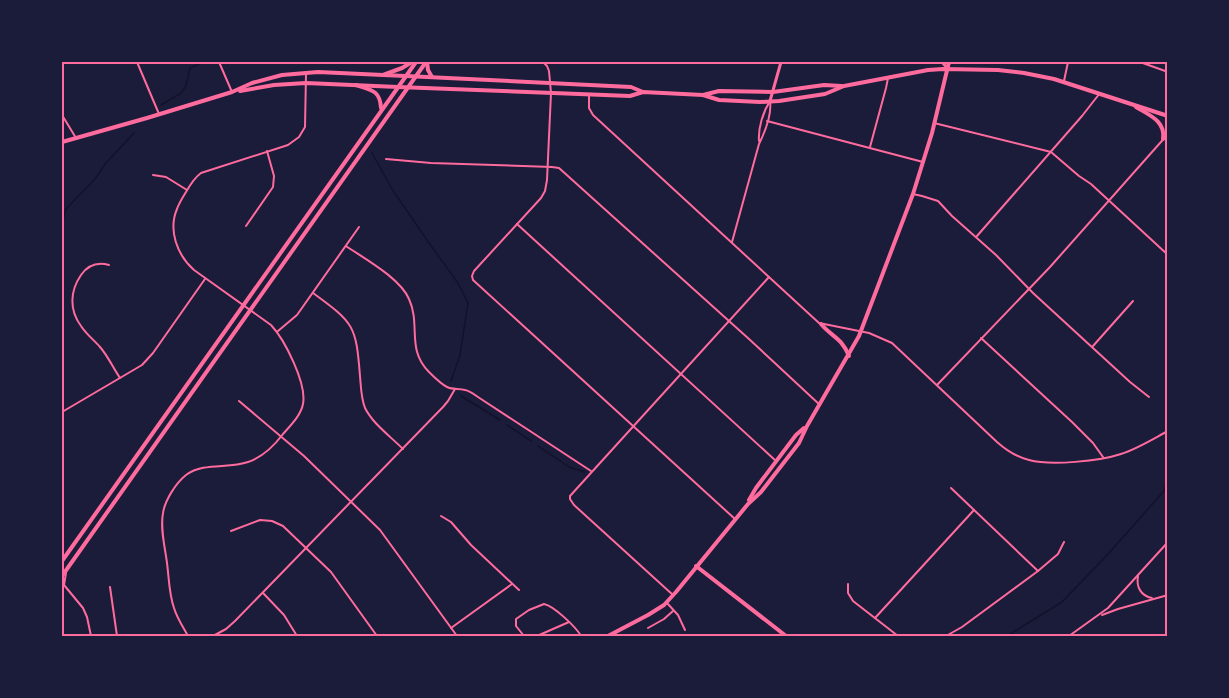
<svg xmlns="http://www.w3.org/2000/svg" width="1229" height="698" viewBox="0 0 1229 698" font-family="'Libre Baskerville',serif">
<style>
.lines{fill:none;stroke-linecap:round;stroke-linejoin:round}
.stream{stroke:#12122b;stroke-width:1.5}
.minor{stroke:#ff6b9d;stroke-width:2}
.tertiary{stroke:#ff6b9d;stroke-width:3}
.secondary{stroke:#ff6b9d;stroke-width:4}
.primary{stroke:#ff6b9d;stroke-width:4}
.neatline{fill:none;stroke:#ff6b9d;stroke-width:2}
</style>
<rect width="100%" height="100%" fill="#1b1b3a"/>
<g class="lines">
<g class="stream">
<path d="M344,62L346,63L398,62"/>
<path d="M161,105L181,93L186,86L190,68L203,62"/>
<path d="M372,153L392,189L429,243L458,283L468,303L460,355L451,381"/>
<path d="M62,223L66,209L95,179L106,163L134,133"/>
<path d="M461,396L500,420"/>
<path d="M507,425L531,441"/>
<path d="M538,446L569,467L585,472"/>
<path d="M1007,636L1062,602L1109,553L1163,492L1168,481"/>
</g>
<g class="minor">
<path d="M137,62L159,114"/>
<path d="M219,62L232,92"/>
<path d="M543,62L547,66L549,71L551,93L547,180L545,191L541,198L474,271L472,276L473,280L735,519"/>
<path d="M1140,62L1168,72"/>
<path d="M1064,81L1068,62"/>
<path d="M589,94V108L593,115L819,323L869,333L892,343L997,442C1006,450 1016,457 1029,460C1051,466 1100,461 1121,454C1137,449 1153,439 1168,431"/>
<path d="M62,115L76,138"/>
<path d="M767,121L923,162"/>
<path d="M934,123L1051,152L1079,176L1091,184L1168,255"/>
<path d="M759,141C758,128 763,112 770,101"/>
<path d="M870,147L886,88L888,78"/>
<path d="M386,159L431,163L552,167L559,168L749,339L820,405"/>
<path d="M153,175L166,177L187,190"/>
<path d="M913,194L922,196L938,201L952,216L996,255L1033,293L1130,382L1149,397"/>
<path d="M517,224L776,461"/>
<path d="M246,226L273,187L274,176L267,151"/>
<path d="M977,236L1082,116L1100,93"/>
<path d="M732,242L759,144C765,132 772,115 770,101"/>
<path d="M346,246C365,259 400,278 409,299C421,325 406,349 429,372C434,377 441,384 447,387C453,390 459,388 465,390C471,391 476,396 481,399L591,471"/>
<path d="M109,265C98,262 88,265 81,275C70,291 69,310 81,326C86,334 94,340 100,347C108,356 113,368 120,378"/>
<path d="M313,293C354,323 356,325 360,376C361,387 361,398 365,408C373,424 390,436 403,449"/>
<path d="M278,331L297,315L359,227"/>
<path d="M981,338L1072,422L1093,443L1103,457"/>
<path d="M1093,346L1133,301"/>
<path d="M937,385L1050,267L1168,134"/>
<path d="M239,401L304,456L380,530L457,636"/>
<path d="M62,412L142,365L153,353L205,279"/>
<path d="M951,488L1038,571"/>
<path d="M441,516L451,522L471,545L519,590"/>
<path d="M231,531L260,520L272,521L283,526L331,572L377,636"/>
<path d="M66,573L64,585L83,608L87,617L91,636"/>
<path d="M1138,576C1136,587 1141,596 1152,598"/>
<path d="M848,584V593L853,601L898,636"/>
<path d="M110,587L117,636"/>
<path d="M263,593L284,615L297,636"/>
<path d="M673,595L574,505L570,499V496L769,277"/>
<path d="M667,603L678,615L685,630"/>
<path d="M1102,615L1118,609L1168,595"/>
<path d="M875,618L974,510"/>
<path d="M451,628L512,584"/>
<path d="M648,628L664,619L673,611"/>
<path d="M188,636C183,627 177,618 174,608C169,594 169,578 167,563C165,547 160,529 163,513C165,500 176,483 186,475C204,462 228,469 248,462C263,457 274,446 283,434C291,425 301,415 303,404C307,384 285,340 271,325L194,270C177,255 168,230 177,209C179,203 183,197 186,192C190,185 194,178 201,173L288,145L299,137L305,127L306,74"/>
<path d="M213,636L226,629L235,621L443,407L448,401L455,389"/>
<path d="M524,636L516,626V619L529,610L544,604C554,606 576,627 581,636"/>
<path d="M537,636L569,622"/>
<path d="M946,636L962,627L1038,571L1058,554L1064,542"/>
<path d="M1069,636L1108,608L1168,542"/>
</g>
<g class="tertiary">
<path d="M942,62L948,69"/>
<path d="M770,101L781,62"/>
</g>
<g class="secondary">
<path d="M240,91L274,85L306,83L398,87"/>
<path d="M62,142L147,118L232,92L252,83L282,75L318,72L405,76"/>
<path d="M821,324C832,337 842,338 849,356"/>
<path d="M749,500L756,488L796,435L804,428"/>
<path d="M696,566L786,636"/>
<path d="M608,636L648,615L664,605L676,592L748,504L761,492L799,443L807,426L859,336L913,194L932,133L949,62"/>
</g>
<g class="primary">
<path d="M427,62L428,70L432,77"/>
<path d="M383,75L402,68L412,62"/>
<path d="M406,76L631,87L643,92"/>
<path d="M356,85C371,90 380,90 381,108"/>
<path d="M398,87L630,96L643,92L703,95L719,91L773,92L824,85L842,86"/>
<path d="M703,95L719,100L760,102L779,101L825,94L844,86L928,70L943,69L998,70L1024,73L1054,79L1168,116"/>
<path d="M1136,107C1149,115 1166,121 1163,139"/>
<path d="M62,561L416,62"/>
<path d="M62,576L426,62"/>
</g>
</g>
<rect width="1229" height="698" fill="none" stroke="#1b1b3a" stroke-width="126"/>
<rect x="63" y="63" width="1103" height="572" class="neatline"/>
</svg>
